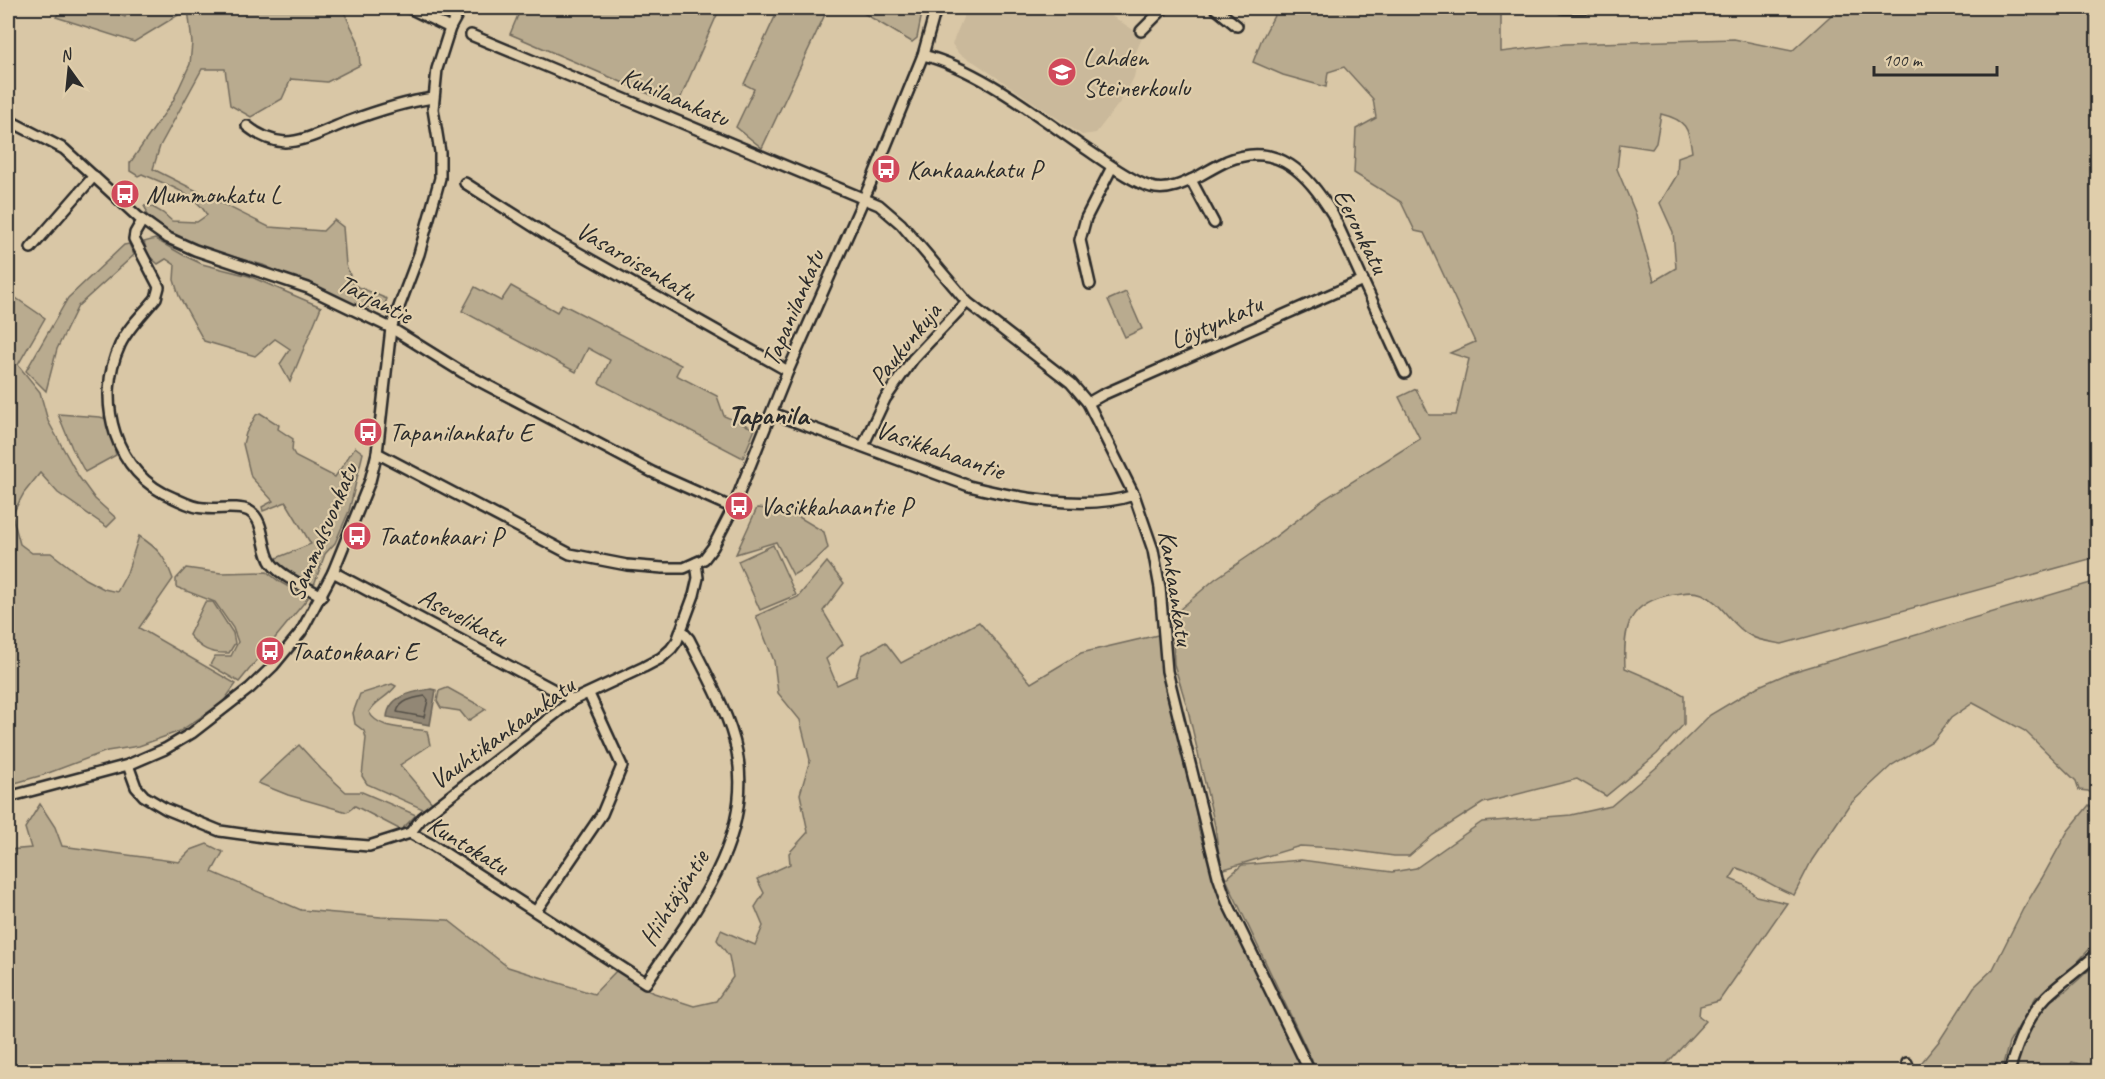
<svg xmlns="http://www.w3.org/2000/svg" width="2105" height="1079" viewBox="0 0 2105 1079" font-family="Caveat,sans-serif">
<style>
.built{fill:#cab99b}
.green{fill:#b9ab8f;stroke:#726b5d;stroke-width:1.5;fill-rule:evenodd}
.water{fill:#928774;stroke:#696257;stroke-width:1.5}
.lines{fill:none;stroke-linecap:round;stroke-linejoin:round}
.shore{stroke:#545048;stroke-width:1.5}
.minor-casing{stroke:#2b2b2b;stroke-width:14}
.minor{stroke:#e0ceab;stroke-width:9}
.labels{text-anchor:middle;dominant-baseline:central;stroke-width:4.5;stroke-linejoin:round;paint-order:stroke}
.poi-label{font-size:26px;fill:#2b2b2b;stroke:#e0ceab;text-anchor:start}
.street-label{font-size:26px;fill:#2b2b2b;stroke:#e0ceab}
.quarter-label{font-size:28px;font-weight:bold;fill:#2b2b2b;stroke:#e0ceab}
</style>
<rect width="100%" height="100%" fill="#d9c7a6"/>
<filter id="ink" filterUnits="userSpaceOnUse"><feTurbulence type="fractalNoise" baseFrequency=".0167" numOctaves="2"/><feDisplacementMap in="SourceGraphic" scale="12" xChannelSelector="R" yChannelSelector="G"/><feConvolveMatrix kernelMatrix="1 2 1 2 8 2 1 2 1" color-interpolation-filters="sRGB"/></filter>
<g filter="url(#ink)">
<path class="built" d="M967,8H1099L1143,36L1134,56L1136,67L1134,77L1124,97L1096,133L1082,135L974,62L959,54L952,44Z"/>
<g class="green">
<path d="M62,8H102L125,17L129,8H342L358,41L360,65L327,82L291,79L282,99L251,117L230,105L225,69H202L160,146L153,169L269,227L323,231L334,220L343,227L346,265L354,285L387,299L382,310L347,303L263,265L199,247L167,232L146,214L147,211L144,206L149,205L163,213L172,221L197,222L207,215C195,193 165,184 142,174L138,176L130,171V163L173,101L190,64L192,43L188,9L134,42L56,17Z"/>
<path d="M521,8H720L677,106L510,34Z"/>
<path d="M779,8H828L762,148L736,127L754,89L744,84Z"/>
<path d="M855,8H923L917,38L912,42Z"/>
<path d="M1278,8H1501V52L1565,44L1734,39L1792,51L1839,8H2097V557L1782,644C1772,642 1759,641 1751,636C1731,626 1722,602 1702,594C1693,590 1683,593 1674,594C1628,602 1623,626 1625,668L1667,686L1684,695V724L1657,754L1606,796L1577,779L1483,803L1433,835L1409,856H1394L1335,848L1300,846L1221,870L1215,826L1188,710L1174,664L1172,616L1215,579L1262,547L1323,500L1420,439L1399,397L1416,389L1429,415H1456L1469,359L1450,353L1475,342L1424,233L1415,231L1401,202L1354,173L1356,129L1376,118L1373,99L1344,67L1328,72L1326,87L1283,75L1253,62L1261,41ZM1661,114C1686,120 1689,128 1692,152L1678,157L1677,175L1660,203L1673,232L1676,268L1654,281L1635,212L1617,169L1620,144L1652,149L1656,143Z"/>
<path d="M155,239L185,256L202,264L249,276L321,307L290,382L280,364L290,349L275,339L255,356L204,341L179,296L174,280L175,265L166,259L158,264L148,255L144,242Z"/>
<path d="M129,244L134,255L78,306L57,349L46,391L26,371L68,298L124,245Z"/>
<path d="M511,286L557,312L562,304L681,365L676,375L717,396L724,416L755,429L743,458L599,383L610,360L588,348L576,372L462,311L475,287L501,301Z"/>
<path d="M8,289L13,296L45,318L18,365L40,392L48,421L79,477L95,499L116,518L107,527L58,493L40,473L24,493L12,515L20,544L32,553H51L85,579L104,589L117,592L127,573L139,536C159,549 165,557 173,579L139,628L236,684L223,702L180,731L139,746L107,751L43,775L8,785Z"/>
<path d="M1126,292L1142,329L1125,337L1108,300Z"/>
<path d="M260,413L279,425L278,429L293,439L292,450L296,457L335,477L355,447L363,453L349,511L335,543L325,554L314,585L287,571L274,559L311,544L286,502L263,511L262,507L273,501L251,477L243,444L246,433L256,415Z"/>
<path d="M58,414L100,417L107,419L116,455L85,472L72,448Z"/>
<path d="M757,508L789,511L824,532L828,548L810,565L793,575L776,542L736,554Z"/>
<path d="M773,545L796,595L760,610L738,561Z"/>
<path d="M827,562L844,583L823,611L843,644L826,659L837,685L856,676L862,655L885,642L901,663L979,622L1031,683L1081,653L1158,635L1172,713L1193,792L1199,831L1213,873L1306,1071H8V850L31,848L25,828L40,804L55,827L62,846L179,862L191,850L207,844L223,852L212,872L301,910L381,917L448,920L508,967L594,994L617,970L654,993L694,1006L716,1001L733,977L729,956L717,940L721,930L755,945L763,926L755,907L764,893L757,879L790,864L789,853L808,832L800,794L810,760L800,720L778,693L774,661L756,616L798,597Z"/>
<path d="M186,568L221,573L267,572L280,582L308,598L239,682L210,665L215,656H231L238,642L233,628L215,602L176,587V579Z"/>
<path d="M2097,581V796L2088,791L2079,790L2076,781L2025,731L1973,703L1951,718L1934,740L1892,765L1849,805L1812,860L1794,895C1774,888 1757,874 1737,868L1730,879L1744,885L1756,896L1787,903L1719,1001L1700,1006L1699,1016L1706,1021L1660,1071H1317L1226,879L1242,865L1301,860L1392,872L1416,868L1482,822L1571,815L1611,806L1664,761L1710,715L1757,687L1789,673Z"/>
<path d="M205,602H213L233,633L235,643L229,653C210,654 201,649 189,635Z"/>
<path d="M392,684L396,686C387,698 376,700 369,712C379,731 408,727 427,731L430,745L400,765L433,804L425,810L367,784L362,776L366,738L364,731L355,724L353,713L360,694Z"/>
<path d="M447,688H448L486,709L468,721L460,711L441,708L437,701L439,691Z"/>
<path d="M299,745L321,769L346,792H362L416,815L401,830L355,806L347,812L288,795L258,783Z"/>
<path d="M2089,805L2097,810V941L2059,982L2036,997L2009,1043L2001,1071L1917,1072V1068L1940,1040L1974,987L1993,969L2023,909L2042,878L2068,831Z"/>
<path d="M2097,963V1056L2089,1067L2072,1062L2067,1071L2014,1072L2022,1046L2035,1016L2044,1005L2067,990Z"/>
</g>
<path class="water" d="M431,689L436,690L430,725L387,717C389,695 413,692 431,689Z"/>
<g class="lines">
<path class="shore" d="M425,696L428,700L424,717L397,712C400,700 414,698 425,696Z"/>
<g class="minor-casing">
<g id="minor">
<path d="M409,8L450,28"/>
<path d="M1215,8L1237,26"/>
<path d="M1563,8H1584"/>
<path d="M1141,31L1164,8"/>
<path d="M471,35L879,205L901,224L967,302L1071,383L1088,403L1134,495L1153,550L1160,588L1167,671L1218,876L1227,902L1310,1072"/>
<path d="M923,55C982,70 1041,119 1092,153C1107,163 1134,183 1151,187C1167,192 1185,183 1199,176C1208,171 1218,165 1227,161C1278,140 1309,175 1333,215L1405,373"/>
<path d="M8,120L64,149L138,217L166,237L195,250L308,288L391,328L462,372L652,472L733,508"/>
<path d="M247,126C258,135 270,141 285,142C305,142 328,129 347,122C374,112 404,102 433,98"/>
<path d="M1191,180L1214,223"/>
<path d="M465,183L547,235L788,371"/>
<path d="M142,221L135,233L134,239L159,287L156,298C144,313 128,327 120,345C94,400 115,475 174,498C183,502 194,508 204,508C218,510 237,505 249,511C266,520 261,550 272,564C282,577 308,588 322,596"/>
<path d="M31,248L94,176"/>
<path d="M1090,284L1080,240L1086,218L1112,167"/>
<path d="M1088,403L1102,395L1363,280"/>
<path d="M772,413L969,486C1016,498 1088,511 1134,495"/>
<path d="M863,446L885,399L913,359L967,302"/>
<path d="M377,453L570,554L627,565L663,568H684L704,559L713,547L733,508L788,371L872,180L923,55L936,8"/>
<path d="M333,572L573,700"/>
<path d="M128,765L136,787L144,796L166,809L220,831L270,838L369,846L410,833L434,846L646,983C692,914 754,842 737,752C730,715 706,673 689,639L681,630"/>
<path d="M8,797L128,765L165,749L192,733L250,688L273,666L301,632L333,572L370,481L377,453L391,328L419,254L440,178V152L433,109L437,69L450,28L461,8"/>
<path d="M410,833L422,818L573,700L644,667L661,658L671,649L677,641L694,595L698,578L696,563"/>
<path d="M536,911L602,814L622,766L589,694"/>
<path d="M1907,1063L1910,1072"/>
<path d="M2009,1072C2017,1044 2027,1017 2047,996C2063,981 2082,968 2098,953"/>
</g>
</g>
<use href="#minor" class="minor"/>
</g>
</g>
<defs>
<g id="school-disc" transform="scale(1.5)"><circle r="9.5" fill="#d1495b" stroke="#e0ceab"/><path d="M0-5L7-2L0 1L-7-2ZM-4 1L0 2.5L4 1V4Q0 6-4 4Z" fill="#fff"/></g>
<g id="bus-disc" transform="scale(1.5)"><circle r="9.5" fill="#d1495b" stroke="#e0ceab"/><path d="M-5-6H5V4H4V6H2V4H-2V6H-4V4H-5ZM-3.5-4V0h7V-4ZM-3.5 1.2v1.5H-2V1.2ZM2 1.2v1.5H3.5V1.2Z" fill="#fff"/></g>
</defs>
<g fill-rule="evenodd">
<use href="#school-disc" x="1062" y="72"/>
<use href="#bus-disc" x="886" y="169"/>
<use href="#bus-disc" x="125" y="194"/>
<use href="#bus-disc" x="368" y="432"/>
<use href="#bus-disc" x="739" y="506"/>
<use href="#bus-disc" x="357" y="536"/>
<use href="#bus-disc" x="270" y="651"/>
</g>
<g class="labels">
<g class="poi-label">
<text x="1083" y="57">Lahden<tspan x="1083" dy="30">Steinerkoulu</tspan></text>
<text x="907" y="169">Kankaankatu P</text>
<text x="146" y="194">Mummonkatu L</text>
<text x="389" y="432">Tapanilankatu E</text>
<text x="760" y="506">Vasikkahaantie P</text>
<text x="378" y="536">Taatonkaari P</text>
<text x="291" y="651">Taatonkaari E</text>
</g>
<g class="street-label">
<text transform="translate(675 97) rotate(23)">Kuhilaankatu</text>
<text transform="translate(1361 231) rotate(63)">Eeronkatu</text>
<text transform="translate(636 261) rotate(30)">Vasaroisenkatu</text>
<text transform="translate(375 299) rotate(27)">Tarjantie</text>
<text transform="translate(793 308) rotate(-67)">Tapanilankatu</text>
<text transform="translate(1216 322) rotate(-24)">Löytynkatu</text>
<text transform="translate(905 344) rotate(-51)">Paukunkuja</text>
<text transform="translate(940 450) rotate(19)">Vasikkahaantie</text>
<text transform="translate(322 532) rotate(-67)">Sammalsuonkatu</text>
<text transform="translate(1176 588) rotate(81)">Kankaankatu</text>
<text transform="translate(463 617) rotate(28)">Asevelikatu</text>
<text transform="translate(502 733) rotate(-36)">Vauhtikankaankatu</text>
<text transform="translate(468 845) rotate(31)">Kuntokatu</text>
<text transform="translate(674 898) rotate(-58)">Hiihtäjäntie</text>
</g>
<g class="quarter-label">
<text x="768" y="414">Tapanila</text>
</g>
</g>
<rect width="2105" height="1079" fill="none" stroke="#e0ceab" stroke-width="30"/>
<rect x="15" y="15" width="2075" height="1049" fill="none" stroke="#2b2b2b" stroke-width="2" filter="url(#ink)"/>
<g transform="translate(69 69) rotate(345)" stroke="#e0ceab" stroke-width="4.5" paint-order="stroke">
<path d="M0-4.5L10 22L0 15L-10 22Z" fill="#2b2b2b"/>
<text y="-9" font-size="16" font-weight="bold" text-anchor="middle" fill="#2b2b2b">N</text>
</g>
<path d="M1874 66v9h123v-9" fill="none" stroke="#2b2b2b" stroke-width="3"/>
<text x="1883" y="66" font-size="18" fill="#2b2b2b" stroke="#e0ceab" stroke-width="4.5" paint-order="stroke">100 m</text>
</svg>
